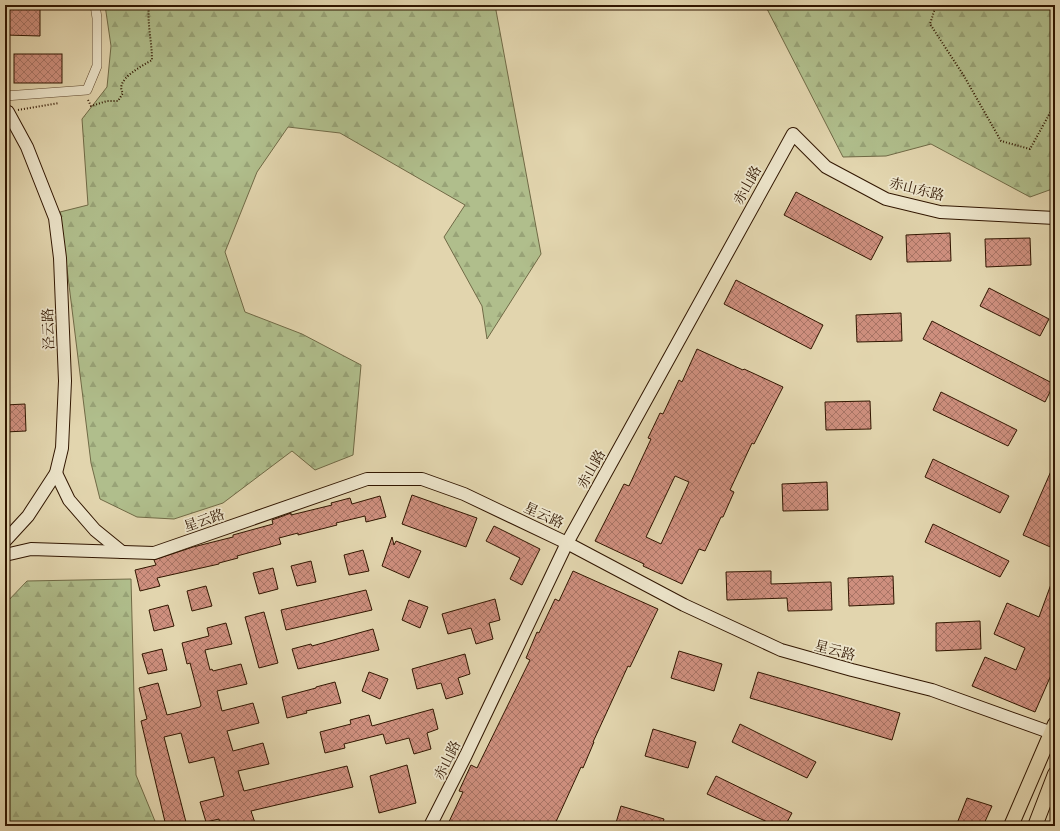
<svg xmlns="http://www.w3.org/2000/svg" width="1060" height="831" viewBox="0 0 1060 831" font-family="'Gentium Book Plus','Noto Serif SC',serif">
<style>
.forest{fill:url(#forest-firs);stroke:#706a46}
.building{fill:url(#building-cross-hatch);stroke:#311600;fill-rule:evenodd}
.lines{fill:none;stroke-linecap:round;stroke-linejoin:round}
.street-casing{stroke:#5d462c;stroke-width:10}
.secondary-casing{stroke:#311600;stroke-width:14}
.primary-casing{stroke:#311600;stroke-width:16}
.path{stroke:#311600;stroke-width:2;stroke-dasharray:1 2;stroke-linecap:butt}
.street{stroke:#ece4ca;stroke-width:9}
.secondary{stroke:#ece4ca;stroke-width:12}
.primary{stroke:#e2d5ae;stroke-width:14}
.labels{text-anchor:middle;dominant-baseline:central;stroke-width:3.5;stroke-linejoin:round;paint-order:stroke}
.street-label{font-size:14px;fill:#311600;stroke:#ece4ca}
</style>
<defs>
<pattern id="forest-firs" width="22" height="20" patternUnits="userSpaceOnUse"><rect width="22" height="20" fill="#b0be8c"/><path d="M5 1l3.5 6h-7zM16 11l3.5 6h-7z" fill="#98a377"/></pattern>
<pattern id="building-cross-hatch" width="8" height="8" patternUnits="userSpaceOnUse"><rect width="8" height="8" fill="#ce8f7e"/><path d="M0 0l8 8M0 8l8-8" fill="none" stroke="#a87465"/></pattern>
</defs>
<rect width="100%" height="100%" fill="#e2d5ae"/>
<filter id="stains"><feTurbulence type="fractalNoise" baseFrequency=".005" numOctaves="4"/><feColorMatrix values="0 0 0 0 .2 0 0 0 0 .09 0 0 0 0 .02 0 0 0 .5 -.17"/></filter>
<radialGradient id="worn" r=".72"><stop offset=".6" stop-color="#630" stop-opacity="0"/><stop offset="1" stop-color="#630" stop-opacity=".3"/></radialGradient>
<g class="forest">
<path d="M105,5H495L541,254L487,339L482,306L444,237L465,205L340,133L288,127L257,172L225,252L245,312L302,334L361,365L353,455L315,470L292,451L223,503L174,519L137,517L100,499L91,463L60,212L88,205L82,119L107,87L111,46Z"/>
<path d="M765,5H1055V188L1030,197L931,144L886,156L843,157Z"/>
<path d="M131,579L136,775L157,826H5V604L27,581Z"/>
</g>
<g class="building">
<path d="M5,6L40,7V36L5,35Z"/>
<rect x="14" y="54" width="48" height="29"/>
<path d="M796,192L883,237L871,260L784,215Z"/>
<path d="M950,233L951,261L907,262L906,235Z"/>
<path d="M1030,238L1031,265L986,267L985,239Z"/>
<path d="M736,280L823,325L811,349L724,304Z"/>
<path d="M989,288L1049,319L1040,336L980,306Z"/>
<path d="M901,313L902,341L857,342L856,315Z"/>
<path d="M932,321L1054,384L1045,402L923,339Z"/>
<path d="M697,349L743,370L744,369L783,387L754,444L752,443L730,490L734,492L723,517H721L705,551L699,549L682,584L643,566L644,564L595,541L624,484L629,486L651,439L648,438L660,413L663,414L679,380L682,382ZM675,476L689,482L661,544L646,537Z"/>
<path d="M941,392L1017,430L1008,446L933,410Z"/>
<path d="M870,401L871,429L826,430L825,402Z"/>
<path d="M25,404L26,431L5,432V405Z"/>
<path d="M933,459L1009,496L1000,513L925,477Z"/>
<path d="M1055,462V549L1023,535Z"/>
<path d="M827,482L828,510L783,511L782,484Z"/>
<path d="M412,495L477,518L466,547L402,524Z"/>
<path d="M380,496L386,517L366,522L365,516L336,523L337,525L298,535V533L279,538L281,544L237,556L238,558L219,563V564L157,578L160,586L140,591L135,570L156,565L154,560L193,547L233,537V535L273,524L272,520L291,513V515L332,505L331,503L350,498L352,504Z"/>
<path d="M933,524L1009,561L1000,577L925,542Z"/>
<path d="M494,526L540,549L522,585L510,579L520,558L486,541Z"/>
<path d="M392,537L394,545L396,541L421,551L409,578L382,566Z"/>
<path d="M363,550L369,571L349,575L344,555Z"/>
<path d="M311,561L316,582L297,586L291,566Z"/>
<path d="M273,568L278,589L259,594L253,573Z"/>
<path d="M573,571L658,609L630,667L628,666L593,742H594L583,768L581,767L554,826H447L463,792L459,791L471,765L477,768L530,660L526,658L537,632L539,633L555,599L559,601Z"/>
<path d="M771,571V584L831,582L832,610L788,611L787,598L727,600L726,572Z"/>
<path d="M893,576L894,604L849,606L848,578Z"/>
<path d="M1054,576H1055V666L1035,712L972,686L985,657L1016,670L1025,648L994,634L1007,603L1039,617Z"/>
<path d="M206,586L212,606L192,611L187,591Z"/>
<path d="M366,590L372,610L286,630L281,610Z"/>
<path d="M495,599L500,620L489,623L493,639L476,644L471,628L448,634L442,614Z"/>
<path d="M409,600L428,607L420,628L402,620Z"/>
<path d="M168,605L174,626L154,631L149,610Z"/>
<path d="M264,612L278,663L259,668L245,617Z"/>
<path d="M980,621L981,649L936,651V623Z"/>
<path d="M226,623L232,644L205,650L210,670L212,669L213,671L241,664L247,684L217,691L222,711L253,703L259,723L227,731L233,751L263,743L269,764L238,771L244,791L347,766L353,787L251,811L256,826H220L219,819L206,822L200,802L224,796L214,757L189,763L181,733L164,737L187,826H166L141,721L147,719L139,688L158,683L167,715L200,707L201,705L190,663L187,664L182,643L209,636L207,628Z"/>
<path d="M373,629L379,650L298,669L292,649L311,644L312,646Z"/>
<path d="M162,649L167,670L148,674L142,654Z"/>
<path d="M679,651L722,664L714,691L671,678Z"/>
<path d="M465,654L470,674L458,678L463,694L446,699L441,683L417,689L412,669Z"/>
<path d="M369,672L388,679L380,699L362,691Z"/>
<path d="M758,672L900,713L892,740L750,698Z"/>
<path d="M335,682L341,703L306,711L307,713L287,718L282,697L316,688V687Z"/>
<path d="M433,709L438,729L427,733L431,749L414,754L409,738L386,744L383,734L344,744L345,748L325,753L320,732L351,724L350,720L369,715L372,726Z"/>
<path d="M740,724L816,762L807,778L732,742Z"/>
<path d="M653,729L696,742L688,768L645,756Z"/>
<path d="M407,765L416,803L379,813L370,776Z"/>
<path d="M716,776L792,813L785,826H776L707,794Z"/>
<path d="M967,798L992,806L983,826H956Z"/>
<path d="M621,806L664,819L662,826H615Z"/>
</g>
<g class="lines">
<g class="street-casing">
<path id="street" d="M5,96L87,90L97,66V18L95,5"/>
</g>
<g class="secondary-casing">
<g id="secondary">
<path d="M5,111L8,112L27,147L55,218L60,258L65,381L62,448L56,473L28,516L5,541"/>
<path d="M56,473L69,500L95,530L122,552"/>
<path d="M5,555L31,549L154,553L367,479H422L464,494L567,543L684,605L781,650L852,670L932,690L1052,733"/>
<path d="M430,826L466,755L567,543L793,134L826,167L886,199L940,212L1055,218"/>
</g>
</g>
<g class="primary-casing">
<g id="primary">
<path d="M1011,826L1055,724"/>
<path d="M1035,826L1055,774"/>
</g>
</g>
<g class="path">
<path d="M936,5L930,24L964,76L1001,141L1030,149L1055,104"/>
<path d="M88,100L91,106L107,101H118L123,93C114,80 142,66 152,60C152,42 147,24 149,5"/>
<path d="M18,110L59,103"/>
</g>
<use href="#street" class="street"/>
<use href="#secondary" class="secondary"/>
<use href="#primary" class="primary"/>
</g>
<g class="labels">
<g class="street-label">
<text transform="translate(747 185) rotate(-61)">赤山路</text>
<text transform="translate(917 189) rotate(14)">赤山东路</text>
<text transform="translate(48 329) rotate(-92)">泾云路</text>
<text transform="translate(591 469) rotate(-61)">赤山路</text>
<text transform="translate(544 515) rotate(25)">星云路</text>
<text transform="translate(204 520) rotate(-19)">星云路</text>
<text transform="translate(835 650) rotate(15)">星云路</text>
<text transform="translate(447 760) rotate(-64)">赤山路</text>
</g>
</g>
<rect width="1060" height="831" fill="none" stroke="#e2d5ae" stroke-width="20"/>
<rect x="6" y="6" width="1048" height="819" fill="none" stroke="#311600" stroke-width="2"/>
<rect x="10" y="10" width="1040" height="811" fill="none" stroke="#311600"/>
<rect width="100%" height="100%" filter="url(#stains)"/>
<rect width="100%" height="100%" fill="url(#worn)"/>
</svg>
